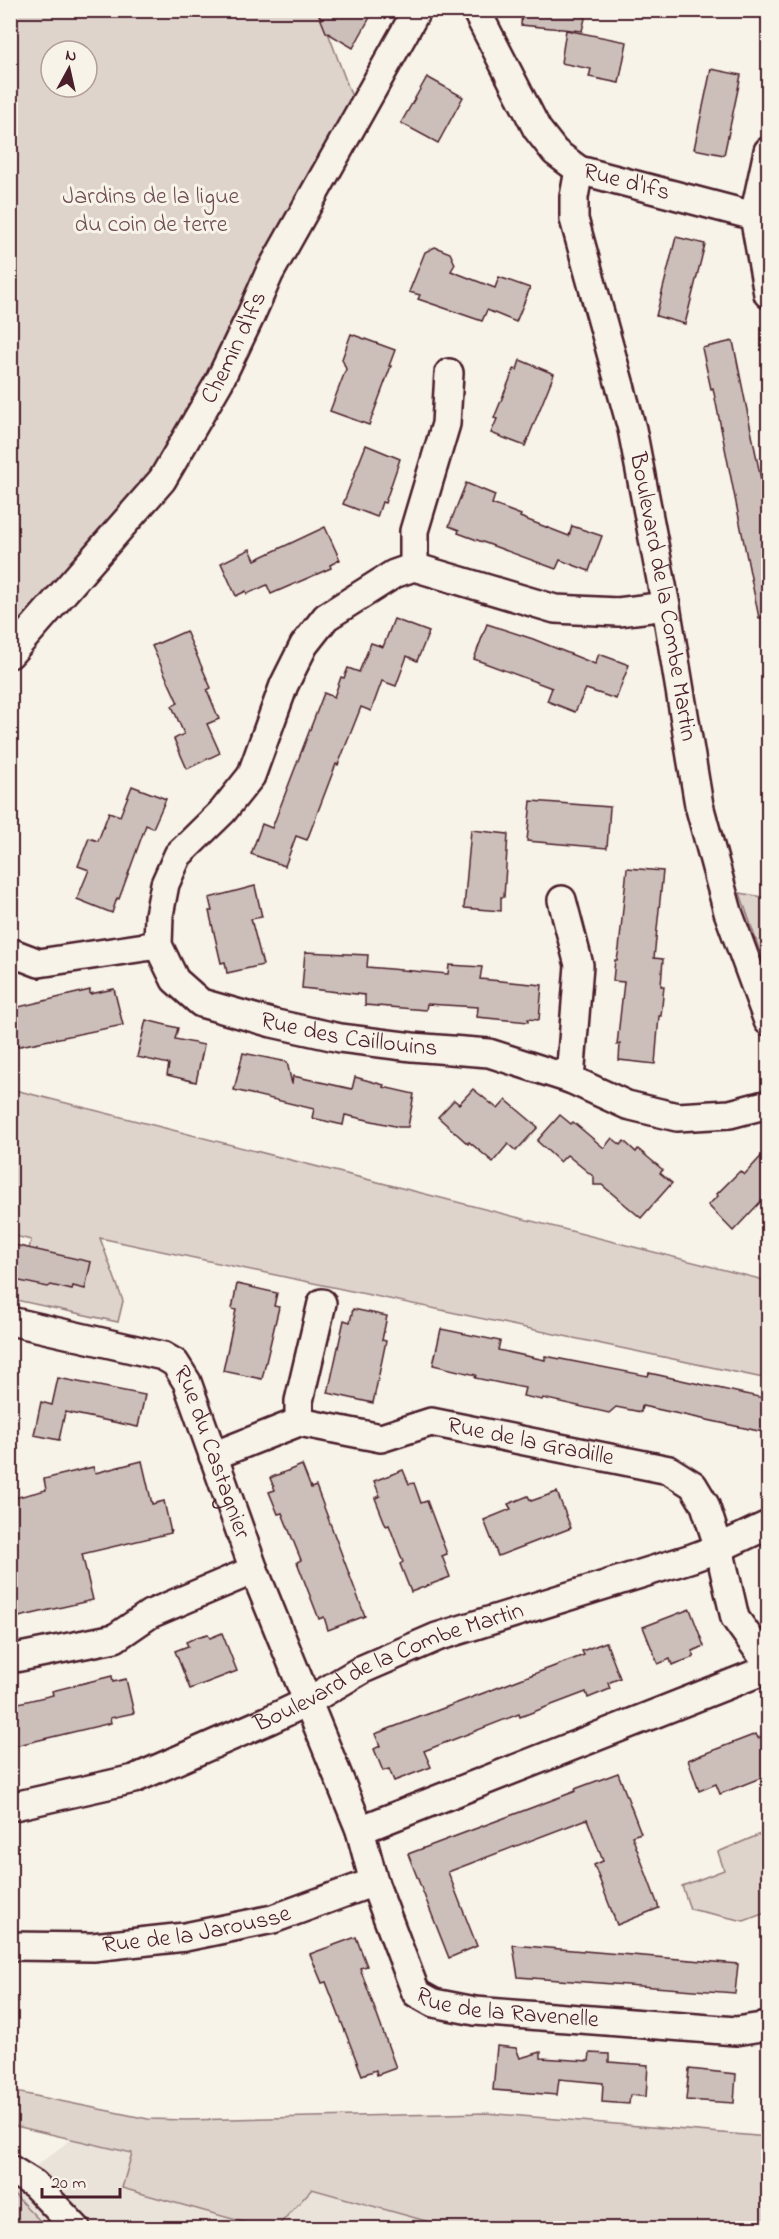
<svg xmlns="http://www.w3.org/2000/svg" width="779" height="2239" viewBox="0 0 779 2239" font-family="'Indie Flower',sans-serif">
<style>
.built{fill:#eae3da}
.green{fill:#ded4cc;stroke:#947a7c;stroke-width:1.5;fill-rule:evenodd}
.building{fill:#ccbfb9;stroke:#4a1f2b;stroke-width:1.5}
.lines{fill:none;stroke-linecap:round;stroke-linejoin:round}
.minor-casing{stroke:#4a1f2b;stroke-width:32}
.minor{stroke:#f7f3e8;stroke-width:27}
.labels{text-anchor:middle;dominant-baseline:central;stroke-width:6;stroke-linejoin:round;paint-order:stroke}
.street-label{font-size:24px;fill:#4a1f2b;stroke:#f7f3e8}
.park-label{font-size:24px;fill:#6f4c53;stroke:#f7f3e8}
</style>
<rect width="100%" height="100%" fill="#f7f3e8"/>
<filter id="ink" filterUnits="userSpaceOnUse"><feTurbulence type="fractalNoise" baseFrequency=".0167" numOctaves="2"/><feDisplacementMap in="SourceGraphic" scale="12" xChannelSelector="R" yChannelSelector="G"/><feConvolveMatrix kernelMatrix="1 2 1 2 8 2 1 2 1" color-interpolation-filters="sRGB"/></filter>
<g filter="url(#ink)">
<path class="built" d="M107,2112L148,2119L186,2120L511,2228H11V2185Z"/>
<g class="green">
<path d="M11,11H320L356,108L223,388L11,658ZM51,51H87V87H51Z"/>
<path d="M740,893L768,898V975Z"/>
<path d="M11,1089L768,1281V1379L100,1238L123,1301L118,1322L11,1299V1279L22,1281L31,1240L11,1235Z"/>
<path d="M768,1831V1912L744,1921L690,1909L682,1886L724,1870L718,1852Z"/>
<path d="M11,2091L148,2119L186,2120L486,2113L768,2137V2228H451L312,2189L276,2228H265L122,2188L132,2153L11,2125Z"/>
<path d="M11,2191L47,2228H48H11Z"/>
</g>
<g class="building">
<path d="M317,10H374L353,48L326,32Z"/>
<path d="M522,10H587L582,31L521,25Z"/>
<path d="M566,30L627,42L619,83L589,77L591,69L561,63Z"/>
<path d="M711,69L741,75L724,155L694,149Z"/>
<path d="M427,77L463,97L438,143L401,123Z"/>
<path d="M676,237L705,244L685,324L656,316Z"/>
<path d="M435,247L450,253L455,264L451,271L495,288L499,277L530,288L516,322L487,310L482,321L418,299L420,295L409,292L425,252Z"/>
<path d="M351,334L395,350L389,366H391L369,425L330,411L346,369L342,359Z"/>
<path d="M733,341L768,514V617L759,618L713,388L711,389L702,348Z"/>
<path d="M520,360L554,374L525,446L491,433L497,419L494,418L514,369L517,370Z"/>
<path d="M366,445L400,459L385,503L382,502L377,517L343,504Z"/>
<path d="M466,483L495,495L492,504L521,515L520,517L569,536L572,526L602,536L589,571L560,560L556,569L458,533L459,530L449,526Z"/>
<path d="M325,527L340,560L330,565L331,568L271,594L267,585L247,594L246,591L236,596L221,563L250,549L255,560Z"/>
<path d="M394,619L429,632L417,661L407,656L396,686L382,681L371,711L361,707L338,765L336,764L307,840L296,836L285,866L251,854L262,824L272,828L324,693L334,697L341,677L344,678L348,668L359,672L371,643L383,647Z"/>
<path d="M487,624L533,639L595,664L599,654L629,665L616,699L586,689L575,712L547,701L552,688L474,659Z"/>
<path d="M186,631L211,688L207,690L219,719L207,724L220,753L187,769L174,739L184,734L172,706L178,703L152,646Z"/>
<path d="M132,786L166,799L153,828L146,825L119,899L117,898L112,913L77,899L89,870L78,866L89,838L98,841L109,812L120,816Z"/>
<path d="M531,801L610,807L607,848L527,841Z"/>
<path d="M471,830L508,834L504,897H501V911L464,908Z"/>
<path d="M627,868L663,871L654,958L663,959L661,986H664L661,1016H659L655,1064L619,1060L620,1044L617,1045L624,982L613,981L615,960H617L619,949Z"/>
<path d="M255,886L262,917L251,919L263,965L227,973L225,962L221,963L209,911H212L209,898Z"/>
<path d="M305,952L368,955L367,967L448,974L449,965L482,967L480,979L542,985L539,1020L528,1019V1022L477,1017L478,1007L427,1004L426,1010L365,1005V995L302,988Z"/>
<path d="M114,989L123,1025L10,1048V1009L90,990V994Z"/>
<path d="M146,1020L178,1028L175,1039L204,1045L196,1082L167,1075L169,1064L137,1057Z"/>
<path d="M243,1053L287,1062L292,1084L293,1076L352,1089L355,1077L384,1085L383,1087L414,1094L408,1127H399L345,1115L343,1125L312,1118L314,1109L234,1090Z"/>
<path d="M473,1089L498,1109L506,1100L538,1127L516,1151L508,1144L493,1162L469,1142L468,1144L438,1117L454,1100L459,1104Z"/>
<path d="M560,1115L571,1124L573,1122L604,1148L612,1138L621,1145L624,1141L636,1152L638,1149L663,1170L660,1173L672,1183L641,1218L602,1185H594V1177L567,1155L560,1162L537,1141Z"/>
<path d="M768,1149V1194L733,1231L708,1205L718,1196L717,1194L740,1171L744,1175Z"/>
<path d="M10,1244L91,1262L85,1289L73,1286L72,1290L51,1285L48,1287L10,1279Z"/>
<path d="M237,1284L277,1293L274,1306L279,1307L262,1379L223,1371L236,1310L232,1309Z"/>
<path d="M353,1309L387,1316L382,1340L386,1341L373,1403L328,1393L344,1320L350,1322Z"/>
<path d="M441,1329L500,1341L498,1350L545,1360V1356L648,1376L649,1373L768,1399V1433L642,1406L641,1412L616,1407L609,1413L543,1398L542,1400L523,1396L525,1388L475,1378L476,1375L433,1365Z"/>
<path d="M58,1378L145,1395L138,1427L65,1412L59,1440L34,1435L41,1402L52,1405Z"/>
<path d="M142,1461L152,1504L164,1501L171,1533L82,1554L93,1600L10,1619V1499L46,1490L44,1479L93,1467L95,1473Z"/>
<path d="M302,1465L311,1488L316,1486L365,1616L328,1630L324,1617L319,1619L297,1562L301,1560L282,1513L278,1514L269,1492L275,1490L270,1478Z"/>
<path d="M403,1470L409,1484L414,1483L421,1503L427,1501L447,1554L442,1556L450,1577L411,1592L400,1564L403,1562L389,1525L386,1526L375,1498L380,1496L374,1481Z"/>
<path d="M557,1492L571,1528L498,1556L484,1520L511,1509L508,1504L528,1496L531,1501Z"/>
<path d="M690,1609L704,1646L692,1651L694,1657L672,1665L670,1659L658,1664L643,1627Z"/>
<path d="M222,1633L237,1671L190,1689L175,1651L188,1646L186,1642L197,1637L208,1634L210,1638Z"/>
<path d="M606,1642L620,1678L608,1683L610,1689L588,1698L586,1692L520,1717L519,1714L424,1751L431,1767L394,1781L389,1769L383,1771L374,1749L380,1746L375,1734L584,1655L582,1651Z"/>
<path d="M112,1676L113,1682L126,1679L134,1713L110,1718L111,1723L10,1747V1705L53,1695L52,1691Z"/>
<path d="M756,1734L758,1738L768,1734V1775L720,1794L716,1784L699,1791L688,1760Z"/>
<path d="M618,1773L641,1833L632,1836L659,1908L617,1925L594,1865L603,1861L587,1819L448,1872L477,1946L449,1958L408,1854L576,1791L575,1789Z"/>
<path d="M356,1937L367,1966L360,1968L396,2068L377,2075L376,2070L362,2075L326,1982L322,1983L310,1954Z"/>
<path d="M513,1945L738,1964L735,1993L518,1977Z"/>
<path d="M497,2046L516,2048L520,2058L541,2052V2058L589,2061L590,2053L609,2054V2062L648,2065L646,2097L630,2095L629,2104L602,2102L603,2083L559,2079L557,2095L493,2090Z"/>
<path d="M689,2069L736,2074L734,2103L686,2100Z"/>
</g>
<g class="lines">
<g class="minor-casing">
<g id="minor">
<path id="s1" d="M476,10L537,129L555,152L579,170L754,216"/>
<path d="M768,151L754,216L768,294"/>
<path id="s2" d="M579,170L574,197V219L632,429L666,606L699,805L728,912L768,1021"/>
<path d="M414,567V531L446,424L449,373"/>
<path id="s3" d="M666,606L618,612L555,609L414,567L394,574L326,617L304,645L284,685L251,776L223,811L178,855L165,884L159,915L158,945L175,980L201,1003L272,1023L340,1038L412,1047L489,1053L570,1079L627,1105L677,1117L730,1114L768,1104"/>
<path id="s4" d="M10,654L162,480L219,382L250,317L269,274L417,10"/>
<path d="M562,900L579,965L570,1079"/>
<path d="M10,952L39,963L158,945"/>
<path id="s5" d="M10,1321L163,1356L175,1363L187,1382L254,1570L360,1830L374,1882L416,1993L434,2003L475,2011L736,2031L768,2026"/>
<path d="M299,1422V1401L322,1303"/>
<path id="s6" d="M213,1456L299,1422L381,1438L431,1422L669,1470L693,1485L705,1505L719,1548L735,1618L768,1664"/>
<path d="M10,1659L115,1638L150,1614L254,1570"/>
<path id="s7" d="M10,1807L134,1779L269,1720L307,1702L363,1669L437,1637L692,1558L719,1548L768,1525"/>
<path d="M360,1830L768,1669"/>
<path id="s8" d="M10,1946L93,1947L185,1937L273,1919L374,1882"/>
<path d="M10,2169L34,2184L76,2228"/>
</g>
</g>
<use href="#minor" class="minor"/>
</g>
</g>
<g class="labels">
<g class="street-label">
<text stroke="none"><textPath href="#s1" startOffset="242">Rue d'Ifs</textPath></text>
<text stroke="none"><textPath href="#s4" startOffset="382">Chemin d'Ifs</textPath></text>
<text stroke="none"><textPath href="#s2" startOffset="438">Boulevard de la Combe Martin</textPath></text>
<text stroke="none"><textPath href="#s3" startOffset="964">Rue des Caillouins</textPath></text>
<text stroke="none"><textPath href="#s6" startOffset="330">Rue de la Gradille</textPath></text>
<text stroke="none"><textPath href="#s5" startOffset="268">Rue du Castagnier</textPath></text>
<text stroke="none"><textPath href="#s7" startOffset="406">Boulevard de la Combe Martin</textPath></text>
<text stroke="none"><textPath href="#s8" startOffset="188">Rue de la Jarousse</textPath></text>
<text stroke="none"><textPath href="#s5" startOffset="940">Rue de la Ravenelle</textPath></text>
</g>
<g class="park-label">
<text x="151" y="197">Jardins de la ligue<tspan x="151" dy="28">du coin de terre</tspan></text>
</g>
</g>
<rect width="779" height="2239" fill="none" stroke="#f7f3e8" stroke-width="36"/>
<rect x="18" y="18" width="743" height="2203" fill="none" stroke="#4a1f2b" stroke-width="2" filter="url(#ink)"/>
<g transform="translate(69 69) rotate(8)"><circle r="28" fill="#f7f3e8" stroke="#b29e9c" stroke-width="1.5"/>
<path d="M0-4.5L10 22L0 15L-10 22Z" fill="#4a1f2b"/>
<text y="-9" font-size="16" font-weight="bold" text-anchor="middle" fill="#4a1f2b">N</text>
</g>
<path d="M42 2188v9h78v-9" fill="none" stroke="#4a1f2b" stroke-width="3"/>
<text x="51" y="2188" font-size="18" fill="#4a1f2b" stroke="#f7f3e8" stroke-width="4.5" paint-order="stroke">20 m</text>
</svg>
